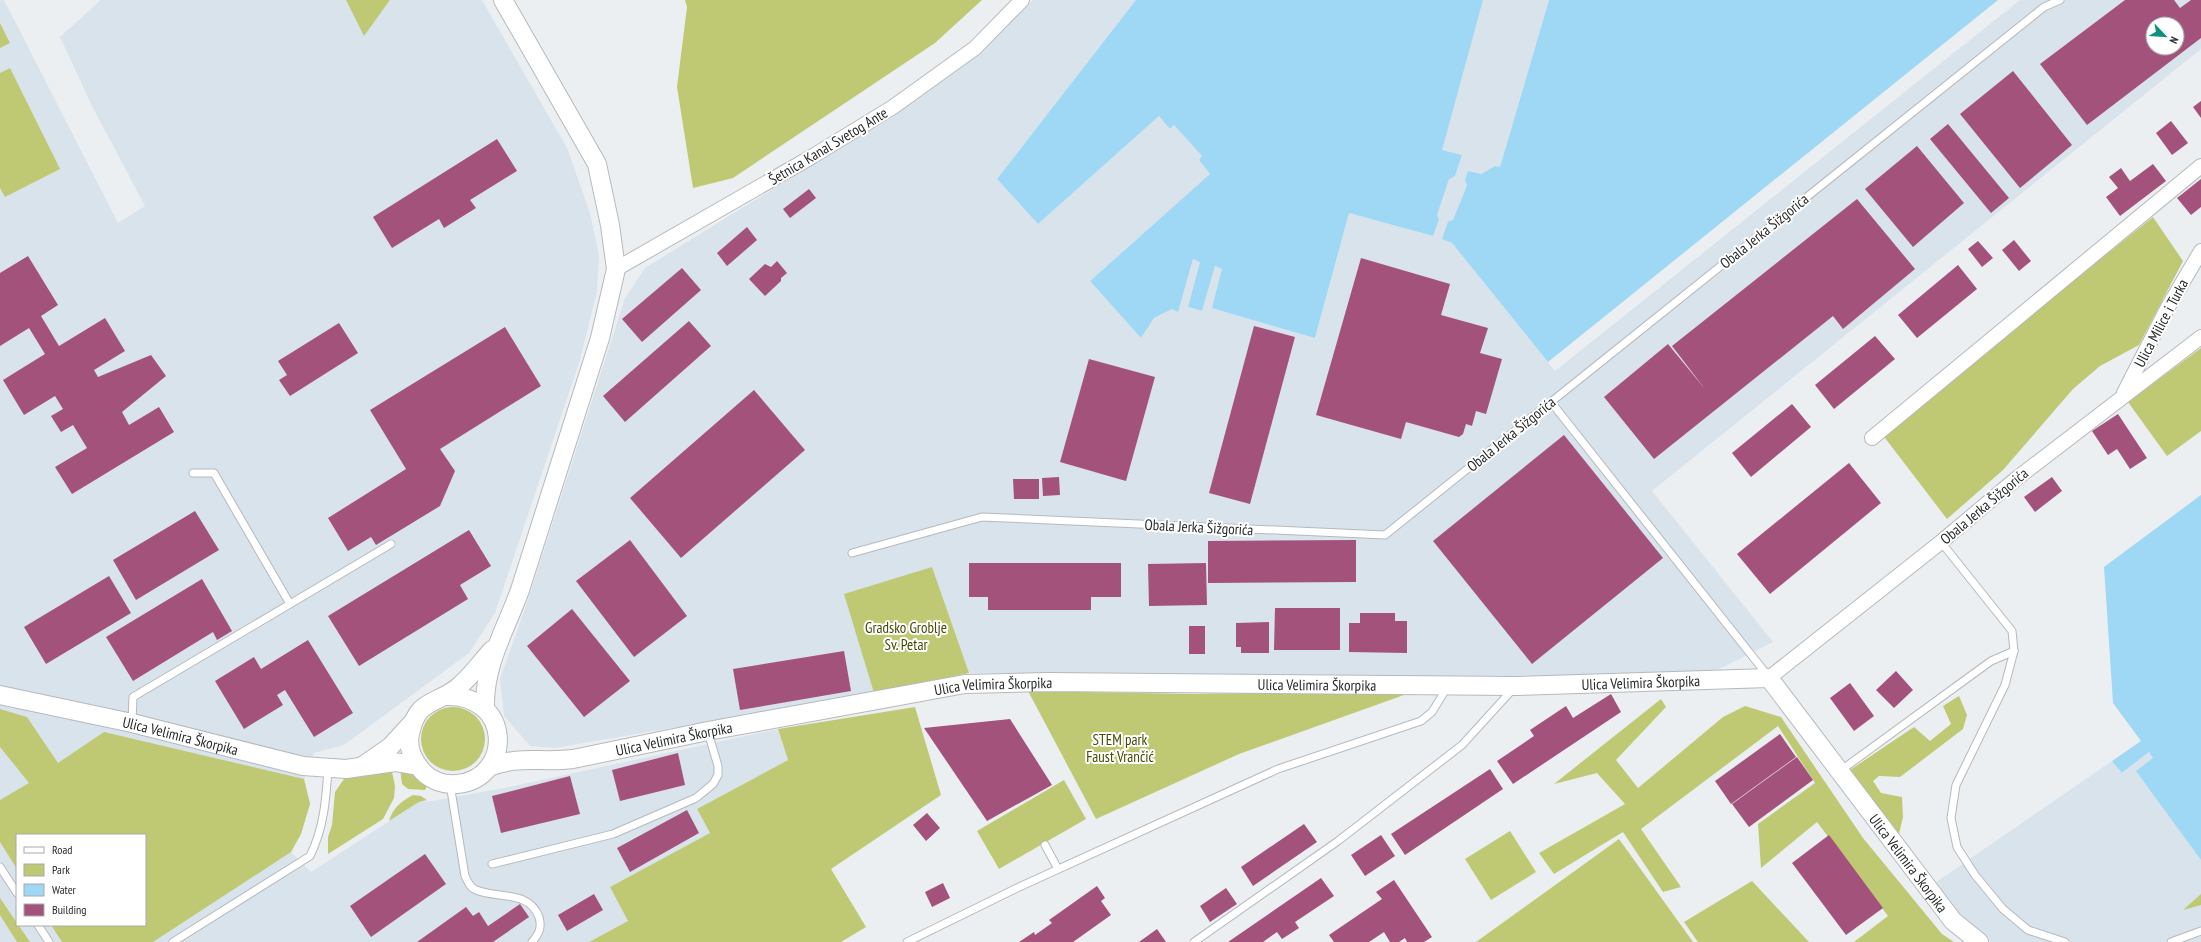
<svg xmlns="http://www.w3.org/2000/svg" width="2201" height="942" viewBox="0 0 2201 942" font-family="'PT Sans Narrow',sans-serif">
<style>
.built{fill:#d9e3ec;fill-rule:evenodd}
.green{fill:#bfc973}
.water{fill:#9fd8f4}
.building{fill:#a3527c;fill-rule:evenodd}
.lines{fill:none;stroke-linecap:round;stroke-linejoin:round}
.service-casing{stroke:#b6b9bc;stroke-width:9}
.minor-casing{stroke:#b6b9bc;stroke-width:16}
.tertiary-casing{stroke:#b6b9bc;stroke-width:20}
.service{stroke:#fff;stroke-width:7}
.minor{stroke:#fff;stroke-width:14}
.tertiary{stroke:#fff;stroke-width:18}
.labels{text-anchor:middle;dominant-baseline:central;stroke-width:4;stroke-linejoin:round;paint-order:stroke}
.street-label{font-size:15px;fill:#282a2b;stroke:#fff}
.park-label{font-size:15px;fill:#464b00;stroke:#fff}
</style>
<rect width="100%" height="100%" fill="#eceff2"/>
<g class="built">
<path d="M0,0H4L118,223L145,206L92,106L60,37L101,0H346L364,35L390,0H482L567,148L590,213L599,255L597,291L580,360L495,613L469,653L344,745L314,753L304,779L310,804L301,834L291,852L311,872L419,802L433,801L504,788L778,729L788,760L697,809L710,833L610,887L628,921L589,942H0ZM17,835H145V925H17Z"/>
<path d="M1033,0H1136L997,179L1038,224L1159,116L1170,129L1174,125L1202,156L1199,160L1210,174L1090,281L1141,338L1154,318L1172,309L1178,311L1193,259L1200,262L1188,307L1202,311L1215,266L1222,268L1315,338L1349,213L1433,236L1437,215L1449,178L1455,176L1462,155L1441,150L1483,0H1549L1500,167L1495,166L1481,174L1465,180L1467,184L1453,221L1443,239L1452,243L1555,371L2020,0H2201V49L1652,491L1773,642L1707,675L1426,676L969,673L932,568L874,693L555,748L530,746L504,716L500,679L527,603L625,298L645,268L914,102L977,56ZM2153,24H2177V48H2153Z"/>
<path d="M2149,752L2154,758L2137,771L2201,860V942H1991L1957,916L1932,885L2112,761L2123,773Z"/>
</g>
<g class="green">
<path d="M346,0H390L364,36Z"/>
<path d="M685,0H982L935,43L733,178L693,188L677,87L687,7Z"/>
<path d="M0,23L10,43L0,48Z"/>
<path d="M10,68L60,169L5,197L0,188V73Z"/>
<path d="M2153,217L2183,261L2139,345L2100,366L2073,389L2003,470L1947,519L1882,434Z"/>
<path d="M2201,348V431L2167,456L2128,402Z"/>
<path d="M932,567L969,673L874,693L844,594Z"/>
<path d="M1028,691L1193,694L1386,691L1404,695L1239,754L1096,819Z"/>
<path d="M1959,696L1967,715L1963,729L1900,777L1879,776L1873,781L1881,793L1902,797L1903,817L1898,838L1850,770L1914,727L1930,741L1951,724L1943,706Z"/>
<path d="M1661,699L1666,707L1616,760L1638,788L1723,717L1745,706L1781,717L1863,838L1942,934L1954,942H1854L1888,916L1817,822L1761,868L1758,824L1815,783L1778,726L1641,829L1681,887L1663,892L1623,832L1554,874L1539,853L1625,804L1597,773L1554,784Z"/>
<circle cx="453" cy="739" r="32"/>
<path d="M915,707L941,795L831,869L866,927L841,942H589L628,921L610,887L710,833L697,809L788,760L778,729Z"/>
<path d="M0,709L27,717L58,763L104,732L304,779L310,804L301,834L291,852L153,942H62L51,925H145V835H17V869L0,842V800L29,783L0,747Z"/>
<path d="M391,767L395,786L394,798L383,819L328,854V837L332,825L335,792L344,779Z"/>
<path d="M400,769H407L428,784L425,790L408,789L402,784Z"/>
<path d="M1064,780L1086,819L999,869L977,831Z"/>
<path d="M413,795L421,796L427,800L419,802L389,821C393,807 401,802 413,795Z"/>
<path d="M1510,831L1536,872L1491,900L1465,859Z"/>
<path d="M1619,839L1693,942H1476Z"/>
<path d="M1752,881L1809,942H1698L1684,922Z"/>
<path d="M2201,894V905L2183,910Z"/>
<path d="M0,898L30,942H17L0,915Z"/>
</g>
<g class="water">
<path d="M1136,0H1483L1442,150L1462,155L1455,176L1449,179L1437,215L1439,219L1433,236L1349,213L1315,338L1212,308L1222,269L1215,266L1202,311L1188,307L1200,262L1193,259L1178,312L1172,309L1154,318L1141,338L1090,281L1210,174L1199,160L1202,156L1174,125L1170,129L1159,116L1038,224L997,179Z"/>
<path d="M1549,0H1998L1548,362L1452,243L1442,239L1448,222L1453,220L1467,185L1465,180L1468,171L1481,174L1495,166L1500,167Z"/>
<path d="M2201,495V860L2136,771L2153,758L2149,752L2122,773L2112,761L2141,741L2113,703L2104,567Z"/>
</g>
<g class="building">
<path d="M2125,0H2174L2180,8L2191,0H2201V38L2087,125L2040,64ZM2153,24H2177V48H2153Z"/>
<path d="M2013,71L2072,145L2020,188L1960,114Z"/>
<path d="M2201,101V118L2193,107Z"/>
<path d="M2171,121L2188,143L2172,155L2156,133Z"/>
<path d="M1948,124L2009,198L1991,213L1930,139Z"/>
<path d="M497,139L517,171L470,200L476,208L444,228L439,219L392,248L373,217Z"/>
<path d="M1917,146L1964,203L1913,247L1865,189Z"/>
<path d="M2153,164L2166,181L2120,216L2106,197L2118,188L2109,177L2121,168L2130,181Z"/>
<path d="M2201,179V207L2191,215L2177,198Z"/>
<path d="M809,189L816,198L790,218L783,209Z"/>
<path d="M1857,199L1915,269L1843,329L1833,316L1654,459L1604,397L1668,344L1705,389L1672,346Z"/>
<path d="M747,227L757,240L727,266L717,253Z"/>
<path d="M2014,240L2031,261L2019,271L2002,250Z"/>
<path d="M1978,241L1993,258L1982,267L1968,249Z"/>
<path d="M28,256L58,305L41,316L59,346L105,318L125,351L94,370L98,377L151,355L166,376L122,412L129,425L159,407L174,432L72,494L55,467L87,448L73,425L61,432L51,416L63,409L55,396L24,415L3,380L45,354L29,328L0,346V273Z"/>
<path d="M1361,258L1450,284L1441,315L1488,328L1480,353L1502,359L1486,414L1476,411L1472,426L1466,424L1463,434L1459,437L1406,422L1401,439L1316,415Z"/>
<path d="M777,261L787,273L781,278V281L765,296L749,279L765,264L771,267Z"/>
<path d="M1958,265L1977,289L1917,338L1898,315Z"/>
<path d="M682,268L701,290L642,342L622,319Z"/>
<path d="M689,321L711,346L625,422L603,396Z"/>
<path d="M339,323L358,353L290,396L279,380L287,375L278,361Z"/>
<path d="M1254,326L1295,337L1250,504L1209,493Z"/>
<path d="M505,327L541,386L440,449L455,471L440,506L376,545L371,537L348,551L328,518L406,469L370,410Z"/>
<path d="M1875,336L1895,359L1834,409L1815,385Z"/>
<path d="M1089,359L1155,377L1126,481L1060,462Z"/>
<path d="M754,390L805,450L681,558L630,498Z"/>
<path d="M1792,404L1811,427L1751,477L1732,453Z"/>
<path d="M2118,414L2147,458L2130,469L2117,449L2108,455L2092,431Z"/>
<path d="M1564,435L1663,558L1532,664L1433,541Z"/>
<path d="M1849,463L1881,503L1770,594L1737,554Z"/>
<path d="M1059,477L1060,495L1043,496L1042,478Z"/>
<path d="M2052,477L2062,491L2035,512L2024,497Z"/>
<path d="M1013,479H1039V499H1014Z"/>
<path d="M195,511L219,550L136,600L113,560Z"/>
<path d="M469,530L491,566L460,585L468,599L359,666L328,616Z"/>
<path d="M630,540L687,616L634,657L576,581Z"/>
<path d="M1356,540V582L1208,583V541Z"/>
<path d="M969,563H1121V597H1091V610H988V597H969Z"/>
<path d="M1206,563L1207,605L1149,606L1148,564Z"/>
<path d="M109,576L131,613L46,664L24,627Z"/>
<path d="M202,579L232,631L217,640L213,632L133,681L106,637Z"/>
<path d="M1275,608H1340V650H1274Z"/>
<path d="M572,609L630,681L584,717L527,646Z"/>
<path d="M1360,613H1395V621H1407V653L1349,652V623H1360Z"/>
<path d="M1269,622V653H1241V647H1236V623Z"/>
<rect x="1189" y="626" width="16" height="28"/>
<path d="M308,640L353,713L314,737L285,690L277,695L283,705L244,729L215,681L254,657L261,669Z"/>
<path d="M844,651L851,691L740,710L733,669Z"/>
<path d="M1896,671L1913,690L1894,708L1876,690Z"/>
<path d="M1850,683L1874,716L1854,731L1830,698Z"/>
<path d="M1611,694L1621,712L1513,784L1497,761L1534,736L1530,730L1566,706L1573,718Z"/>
<path d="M1010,719L1052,785L987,821L924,728Z"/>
<path d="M1780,734L1796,757L1731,804L1715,781Z"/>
<path d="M678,753L685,785L620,801L612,770Z"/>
<path d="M1797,757L1813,780L1749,827L1732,804Z"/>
<path d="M1490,769L1503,789L1405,855L1391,834Z"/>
<path d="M570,776L580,814L501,833L492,796Z"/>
<path d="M687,810L699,833L630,872L617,848Z"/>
<path d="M927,813L940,828L926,841L913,825Z"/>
<path d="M1304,824L1317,842L1253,886L1241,867Z"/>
<path d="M1381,835L1395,856L1365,876L1351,855Z"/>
<path d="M1829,835L1883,908L1846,935L1792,863Z"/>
<path d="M425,854L446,884L371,937L350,906Z"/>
<path d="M1321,878L1334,896L1295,922L1299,928L1282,939L1277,932L1263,942H1228Z"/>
<path d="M1394,880L1432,937L1424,942H1407L1405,938L1399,942H1390L1384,932L1369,942H1334L1329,935L1382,899L1376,892Z"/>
<path d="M943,883L950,898L932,907L925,892Z"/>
<path d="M1097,886L1105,898L1101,901L1111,915L1073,942H1019L1034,932L1035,935L1052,923L1049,920Z"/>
<path d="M1226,888L1237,904L1210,922L1200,906Z"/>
<path d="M594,894L603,910L567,931L558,915Z"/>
<path d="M520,904L529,917L493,942H417L466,907L473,916L479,912L488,926Z"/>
<path d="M1157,929L1166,942H1139Z"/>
</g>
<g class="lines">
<g class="service-casing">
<g id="service">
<path d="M1551,402L1768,676"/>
<path d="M1941,542L2012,631L2014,651L2005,685L1956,785L1951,818L1957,847L1975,875L2003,909L2028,930L2065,942"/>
<path d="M852,553L982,517L1385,535L2044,7L2060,0"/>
<path d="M290,604L391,544"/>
<path d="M132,723L133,697L290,604L214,473H193"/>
<path d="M1840,771L1991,661L2014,651"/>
<path d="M450,784L465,876C468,882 470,888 476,890C498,899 529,890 539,917C542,928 539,934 532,942"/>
<path d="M1045,845L1058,869"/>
<path d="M492,864L613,834L696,798L713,784L718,775V766L708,732"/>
<path d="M0,867L17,893"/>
<path d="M38,925L49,942"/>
<path d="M173,942L310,856C324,828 326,799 328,769"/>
<path d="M907,942L1017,888L1278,769L1421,721L1432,712L1448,686"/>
<path d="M1194,942L1338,841L1462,745L1513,689"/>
<path d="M2171,942L2201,931"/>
</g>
</g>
<g class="minor-casing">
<g id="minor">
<path d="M616,269L813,156L893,107L975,48L1022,0"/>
<path d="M2124,393L2168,307L2201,251"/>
<path d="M1872,438L2201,166"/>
<path d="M1769,678L1941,542L2016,479L2201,337"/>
</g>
</g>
<g class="tertiary-casing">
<g id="tertiary">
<path id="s1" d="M0,695L132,723L303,766L346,769L395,762L418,766"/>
<path d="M444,696C514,693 513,779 457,784C445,785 432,781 423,772C414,762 407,748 410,734C417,699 435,705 457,688C471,677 481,662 492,650"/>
<path d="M485,707C484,664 506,629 520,590L600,338L616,269L610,225L597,164L503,0"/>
<path d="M364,765L390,747L412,723"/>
<path id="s2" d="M489,767C521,755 541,763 573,759L708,731L965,684L1048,682L1516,686L1769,678L1953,921L1979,942"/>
</g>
</g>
<use href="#service" class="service"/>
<use href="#minor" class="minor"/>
<use href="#tertiary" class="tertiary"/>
</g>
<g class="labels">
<g class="street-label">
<text transform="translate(828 146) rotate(-31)">Šetnica Kanal Svetog Ante</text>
<text transform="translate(1764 231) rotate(-39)">Obala Jerka Šižgorića</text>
<text transform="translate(2161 323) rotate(-62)">Ulica Milice i Turka</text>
<text transform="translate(1511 434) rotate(-39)">Obala Jerka Šižgorića</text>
<text transform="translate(1984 506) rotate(-40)">Obala Jerka Šižgorića</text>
<text transform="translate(1199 527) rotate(3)">Obala Jerka Šižgorića</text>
<text stroke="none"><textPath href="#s2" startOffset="1160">Ulica Velimira Škorpika</textPath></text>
<text stroke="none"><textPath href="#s2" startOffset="836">Ulica Velimira Škorpika</textPath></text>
<text stroke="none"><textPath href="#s2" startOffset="512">Ulica Velimira Škorpika</textPath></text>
<text stroke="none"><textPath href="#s1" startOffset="185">Ulica Velimira Škorpika</textPath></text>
<text stroke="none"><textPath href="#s2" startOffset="188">Ulica Velimira Škorpika</textPath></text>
<text stroke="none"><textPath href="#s2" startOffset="1520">Ulica Velimira Škorpika</textPath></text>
</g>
<g class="park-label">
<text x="906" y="627">Gradsko Groblje<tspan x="906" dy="17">Sv. Petar</tspan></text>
<text x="1120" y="739">STEM park<tspan x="1120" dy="17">Faust Vrančić</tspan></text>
</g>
</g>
<rect x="16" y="834" width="130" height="92" fill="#ffffff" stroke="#a9aaaa"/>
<rect x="24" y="847" width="20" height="6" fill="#ffffff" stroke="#a9aaaa"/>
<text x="52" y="854" font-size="12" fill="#282a2b">Road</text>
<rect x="24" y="864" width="20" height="12" fill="#bfc973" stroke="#a9aaaa"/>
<text x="52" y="874" font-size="12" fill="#282a2b">Park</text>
<rect x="24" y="884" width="20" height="12" fill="#9fd8f4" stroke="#a9aaaa"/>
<text x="52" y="894" font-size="12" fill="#282a2b">Water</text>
<rect x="24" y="904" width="20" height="12" fill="#a3527c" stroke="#a9aaaa"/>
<text x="52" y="914" font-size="12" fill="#282a2b">Building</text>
<g transform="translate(2165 36) rotate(115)"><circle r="19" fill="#ffffff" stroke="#a9aaaa"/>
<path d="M0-3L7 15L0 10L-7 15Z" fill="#0c927c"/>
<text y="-6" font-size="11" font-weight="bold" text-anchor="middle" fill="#282a2b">N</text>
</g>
</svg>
